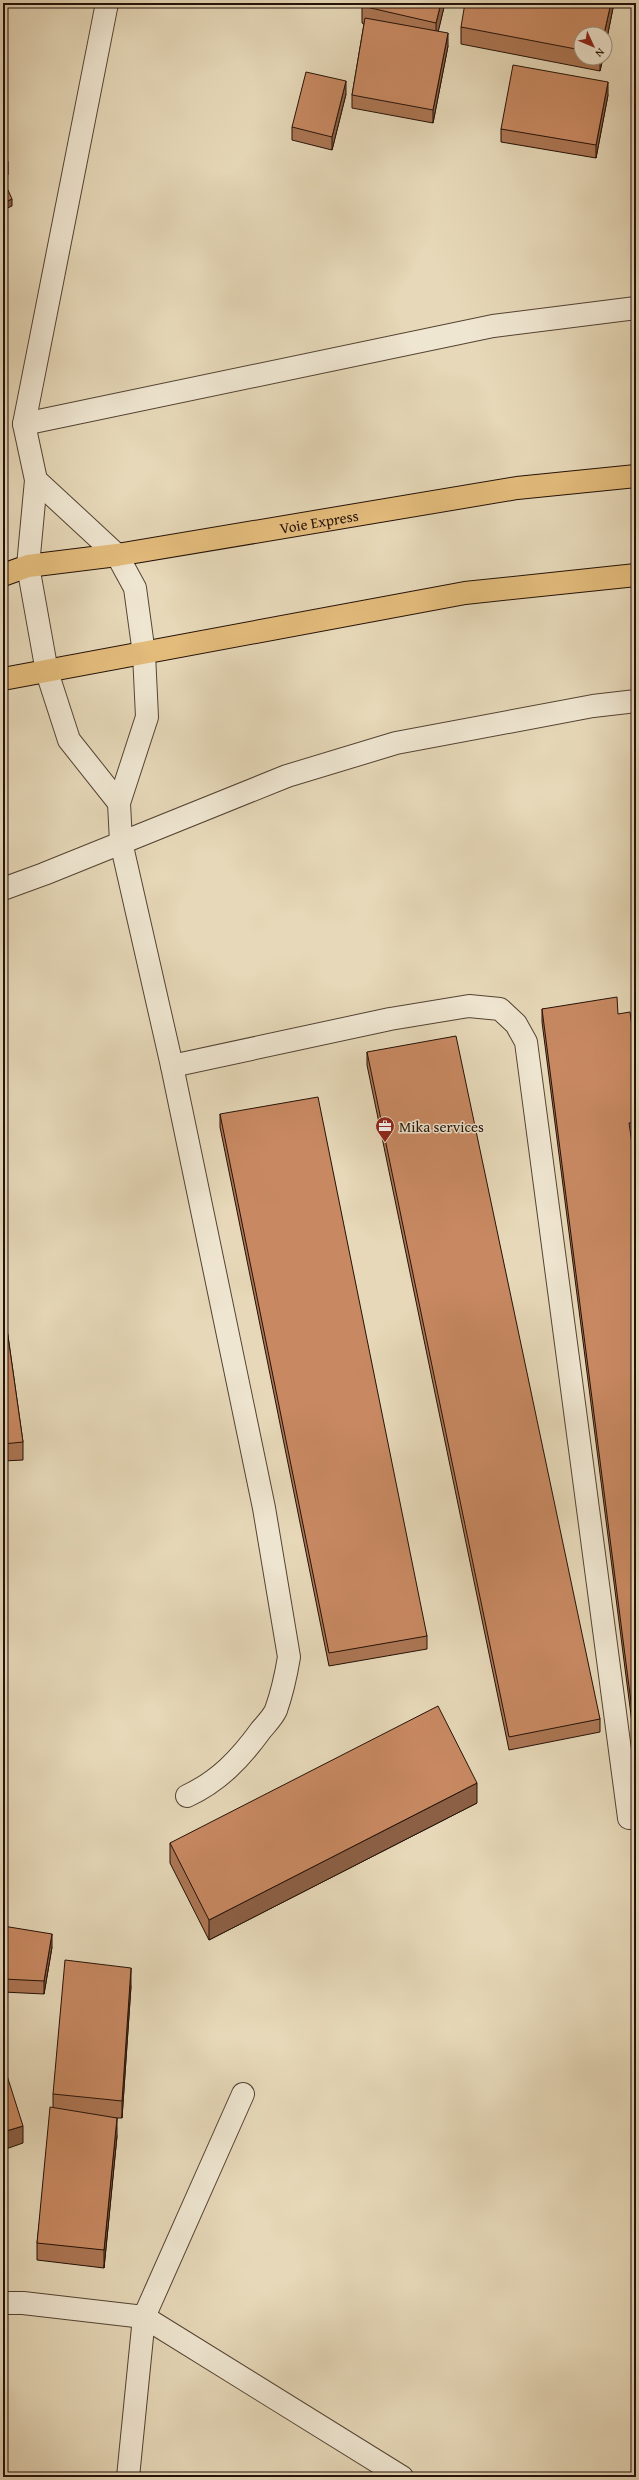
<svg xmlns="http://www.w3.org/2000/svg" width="639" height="2480" viewBox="0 0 639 2480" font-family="'Gentium Book Plus',serif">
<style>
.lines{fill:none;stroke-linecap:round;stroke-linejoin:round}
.minor-casing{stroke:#544333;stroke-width:24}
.highway-casing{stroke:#241107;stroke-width:24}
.minor{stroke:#efe6d1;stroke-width:22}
.highway{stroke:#e3bc7c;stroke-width:22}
.wall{fill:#ac7654;stroke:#241107}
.shaded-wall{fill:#8c6045;stroke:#241107}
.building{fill:#c88962;stroke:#241107}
.labels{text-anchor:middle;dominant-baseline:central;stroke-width:3;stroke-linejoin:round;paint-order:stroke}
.street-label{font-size:15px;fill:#241107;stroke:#efe6d1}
.poi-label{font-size:15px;fill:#241107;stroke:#efe6d1;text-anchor:start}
</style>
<rect width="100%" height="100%" fill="#e6d8b8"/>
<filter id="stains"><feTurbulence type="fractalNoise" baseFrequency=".005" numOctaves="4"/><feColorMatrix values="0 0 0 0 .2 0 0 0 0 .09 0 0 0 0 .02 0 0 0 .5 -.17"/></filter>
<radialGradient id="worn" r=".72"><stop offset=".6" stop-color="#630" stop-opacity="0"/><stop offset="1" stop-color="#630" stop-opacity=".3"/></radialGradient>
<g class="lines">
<g class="minor-casing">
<g id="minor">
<path d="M107,3L24,424L36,480L28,566L47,672L69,740L119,803"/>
<path d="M24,424L493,326L636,308"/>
<path d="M36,480L117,555L135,588L144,654L147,717L119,803L121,842L172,1066L264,1508L289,1657C286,1675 282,1693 276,1710C273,1717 266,1724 261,1730C240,1759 219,1781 187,1796"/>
<path d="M3,889L44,874L287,776L396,743L593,706L636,701"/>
<path d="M172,1066L390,1019L469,1006L500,1009L516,1024L526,1042L629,1818"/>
<path d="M3,2303H23L144,2317L243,2094"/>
<path d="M128,2477L144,2317L402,2477"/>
</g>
</g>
<g class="highway-casing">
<g id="highway">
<path id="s1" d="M3,575L28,566L117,555L517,488L636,476"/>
<path d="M3,679L465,593L636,575"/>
</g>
</g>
<use href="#minor" class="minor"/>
<use href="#highway" class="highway"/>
</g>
<g class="wall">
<path d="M445,3L438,31L448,46L433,123L352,108V95L364,24L362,23V6Z"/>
<path d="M614,3L605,48V34H581V58H603L600,71L461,44V27Z"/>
<path d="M346,94L332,150L292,140V127Z"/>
<path d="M608,95L596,158L501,142V129Z"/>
<path d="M542,1009L618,1014L636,1057V1135H631L636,1171V1754L542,1022Z"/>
<path d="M367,1052L600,1719V1732L509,1750L367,1065Z"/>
<path d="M220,1114L427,1636V1649L329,1666L220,1127Z"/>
<path d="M3,1301L23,1442V1460L3,1461Z"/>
<path d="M477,1803L209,1940L170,1863V1843Z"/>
<path d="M3,1926L52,1947L44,1994L3,1992Z"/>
<path d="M131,1986L122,2118H112L117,2136L104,2268L37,2260V2243L53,2108V2094Z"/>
</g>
<g class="shaded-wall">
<path d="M441,3H445L436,41V23Z"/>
<path d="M611,3H614L605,48V34H604Z"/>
<path d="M448,33V46L433,123V110Z"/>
<path d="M600,58H603L600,71Z"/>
<path d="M346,81V94L332,150V137Z"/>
<path d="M608,82V95L596,158V145Z"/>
<path d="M8,162V175L3,177V164Z"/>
<path d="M12,199V206L3,210V203Z"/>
<path d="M4,245V262L3,266V249Z"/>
<path d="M477,1783V1803L209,1940V1920Z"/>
<path d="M52,1934V1947L44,1994V1981Z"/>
<path d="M131,1968V1986L122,2118V2101Z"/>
<path d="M117,2118V2136L104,2268V2250Z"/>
<path d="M23,2126V2143L3,2150V2132Z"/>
</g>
<g class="building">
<path d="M362,3H441L436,23L362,6Z"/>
<path d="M465,3H611L604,34H581V50L461,27Z"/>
<path d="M365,18L448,33L433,110L352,95Z"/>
<path d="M513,65L608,82L596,145L501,129Z"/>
<path d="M306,72L346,81L332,137L292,127Z"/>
<path d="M3,149L8,162L3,164Z"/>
<path d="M3,179L12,199L3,203Z"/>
<path d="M617,997L618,1014L630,1012L636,1057V1122L629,1123L636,1171V1741L542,1009Z"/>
<path d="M456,1036L600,1719L509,1737L367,1052Z"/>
<path d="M318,1097L427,1636L329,1653L220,1114Z"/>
<path d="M3,1301L23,1442L3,1444Z"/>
<path d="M438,1706L477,1783L209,1920L170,1843Z"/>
<path d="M3,1926L52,1934L44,1981L3,1979Z"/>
<path d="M65,1960L131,1968L122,2101L53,2094Z"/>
<path d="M3,2063L23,2126L3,2132Z"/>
<path d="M50,2107L117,2118L104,2250L37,2243Z"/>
</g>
<defs>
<g id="office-pin" transform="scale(1)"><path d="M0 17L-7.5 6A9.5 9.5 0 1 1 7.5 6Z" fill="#8f2418" stroke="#efe6d1"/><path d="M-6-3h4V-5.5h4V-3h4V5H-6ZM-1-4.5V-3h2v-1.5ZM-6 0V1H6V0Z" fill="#fff"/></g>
</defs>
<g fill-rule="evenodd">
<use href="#office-pin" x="385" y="1126"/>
</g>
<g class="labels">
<g class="street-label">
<text stroke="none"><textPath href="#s1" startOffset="321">Voie Express</textPath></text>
</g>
<g class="poi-label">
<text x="399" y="1126">Mika services</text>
</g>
</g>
<rect width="639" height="2480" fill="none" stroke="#e6d8b8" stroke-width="16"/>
<rect x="4" y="4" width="631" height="2472" fill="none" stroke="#241107" stroke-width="2"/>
<rect x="8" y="8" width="623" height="2464" fill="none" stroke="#241107"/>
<g transform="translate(593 46) rotate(134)"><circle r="19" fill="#efe6d1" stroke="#9e9180"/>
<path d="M0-3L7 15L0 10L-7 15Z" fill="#8f2418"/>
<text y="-6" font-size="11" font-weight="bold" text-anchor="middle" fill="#241107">N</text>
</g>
<rect width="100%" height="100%" filter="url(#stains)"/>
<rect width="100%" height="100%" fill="url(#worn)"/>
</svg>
